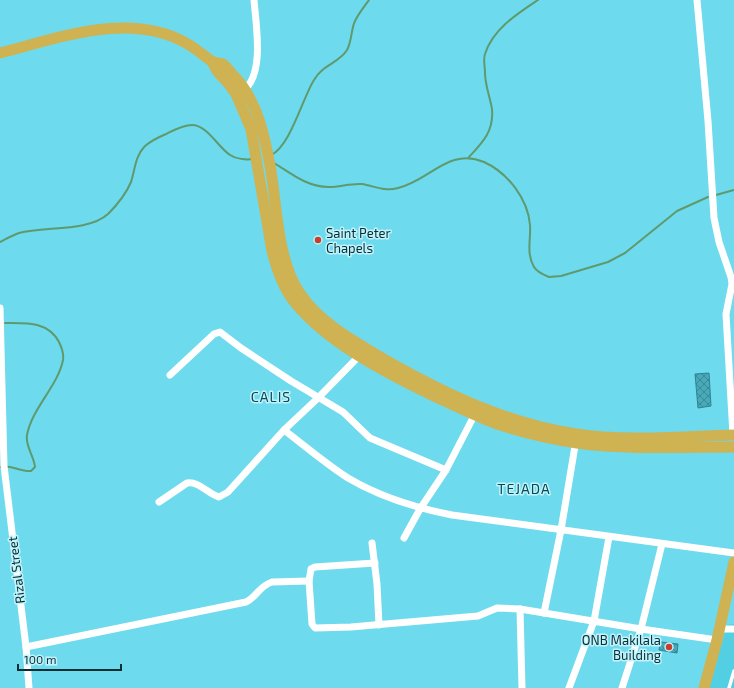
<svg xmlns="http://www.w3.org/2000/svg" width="734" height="688" viewBox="0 0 734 688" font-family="'Exo 2',sans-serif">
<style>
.built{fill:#52cfe3}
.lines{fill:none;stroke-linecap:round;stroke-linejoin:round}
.stream{stroke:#5f9a6d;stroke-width:2}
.building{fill:url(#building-cross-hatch);stroke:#2e8493}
.service{stroke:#fff;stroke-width:3.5}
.minor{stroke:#fff;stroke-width:7}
.trunk{stroke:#cfb252;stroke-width:11}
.poi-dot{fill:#ca3e2c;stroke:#c1f3fc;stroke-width:1.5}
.labels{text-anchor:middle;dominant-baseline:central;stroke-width:3;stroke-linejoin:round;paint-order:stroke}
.poi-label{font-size:13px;fill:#082d33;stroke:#c1f3fc;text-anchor:start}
.street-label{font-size:13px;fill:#082d33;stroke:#c1f3fc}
.neighbourhood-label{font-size:14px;letter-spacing:1px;fill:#064a53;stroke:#c1f3fc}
</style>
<defs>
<pattern id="building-cross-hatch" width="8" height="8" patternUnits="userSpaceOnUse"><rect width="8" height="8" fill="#48a9b9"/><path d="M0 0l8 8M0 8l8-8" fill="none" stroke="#3a8a97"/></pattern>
</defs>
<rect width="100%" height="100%" fill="#6ddaee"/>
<path class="built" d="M734,624V688H709L727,625Z"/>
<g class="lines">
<g class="stream">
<path d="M271,155C290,147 303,97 314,80C322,65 339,63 347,50C352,41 351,29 355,21C359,13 364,7 369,0"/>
<path d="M469,157C483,142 494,131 492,109C490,97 485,85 485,73C485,67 483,59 485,54C493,29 517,14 538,0"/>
<path d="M274,163C292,174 307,187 329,187C340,187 351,183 362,184C374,186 385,192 398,188C429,181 449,147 484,162C508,173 528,199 530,225C531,240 526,253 534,267C537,272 544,275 549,277L561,276L608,262L625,253L677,211L708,197"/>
<path d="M716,195L734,190"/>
<path d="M0,242C6,239 13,235 19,233C45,226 88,232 108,214C117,205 126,194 131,182C135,170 135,156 145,146C151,141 159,137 166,134C174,130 183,125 192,125C207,125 218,147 230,155C236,159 246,160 253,159"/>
<path d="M0,467C11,464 20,472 31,471L35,467C34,456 25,446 27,435C32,408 58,386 63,360C64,353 62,348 59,342C48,321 26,323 5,323"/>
</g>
</g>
<g class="building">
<path d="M709,373L711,406L698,408L695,374Z"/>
<path d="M661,642L678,644L677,653L659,650Z"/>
</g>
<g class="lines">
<path class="service" d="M729,688L734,671"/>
<g class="minor">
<path d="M697,0L708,121L714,218L719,242L731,277L732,284L726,314L733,435"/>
<path d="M243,91C265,75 256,25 254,0"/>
<path d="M0,308L4,466L26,647L29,688"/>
<path d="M170,375L214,334L220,332L241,348L291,381L343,412L370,438L446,470"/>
<path d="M284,430C305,446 326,464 348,478C380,497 416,508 452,515L734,553"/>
<path d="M159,502L187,483C199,481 208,494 219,497L228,492L284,430L318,398L362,353"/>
<path d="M404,538L420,509L446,470L476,412"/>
<path d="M372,543L377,584L379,625"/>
<path d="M375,563L315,567L311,569L309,581L312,624L315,628L351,627L478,616L497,608L520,609L641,629L717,640"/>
<path d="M520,609L522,688"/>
<path d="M544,613L561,530L576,440"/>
<path d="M719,629H734"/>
<path d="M26,647L246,602C257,597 259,586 272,582L309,581"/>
<path d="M569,688L594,621L609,537"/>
<path d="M622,688L641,629L662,544"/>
</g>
<g class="trunk">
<path d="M0,53C59,38 129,11 186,43C195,48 202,54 210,60C214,64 218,62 223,64C226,66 230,72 233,75C258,100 265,138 271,171C277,209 278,260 299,292C320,324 357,343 389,362C449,396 507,423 576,434C628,442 682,436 734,435"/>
<path d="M213,63L217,71L228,83L236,94L251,129L272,251C276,267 281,282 290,296C321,340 388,374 436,397C456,406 476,416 497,424C522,432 550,439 577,443C629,450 682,447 734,447"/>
<path d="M704,688L717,640L734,562"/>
</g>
</g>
<g class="poi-dot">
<circle cx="318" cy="240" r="4"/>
<circle cx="669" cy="647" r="4"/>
</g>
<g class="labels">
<g class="poi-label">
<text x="326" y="233">Saint Peter<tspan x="326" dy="15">Chapels</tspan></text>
<text x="661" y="640" text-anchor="end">ONB Makilala<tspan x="661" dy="15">Building</tspan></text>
</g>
<g class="street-label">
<text transform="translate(16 570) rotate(-97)">Rizal Street</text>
</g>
<g class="neighbourhood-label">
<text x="271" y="396">CALIS</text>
<text x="524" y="488">TEJADA</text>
</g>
</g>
<path d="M18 664v6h103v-6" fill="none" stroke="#082d33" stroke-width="2"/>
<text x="24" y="664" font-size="12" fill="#082d33" stroke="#c1f3fc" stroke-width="3" paint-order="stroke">100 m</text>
</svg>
